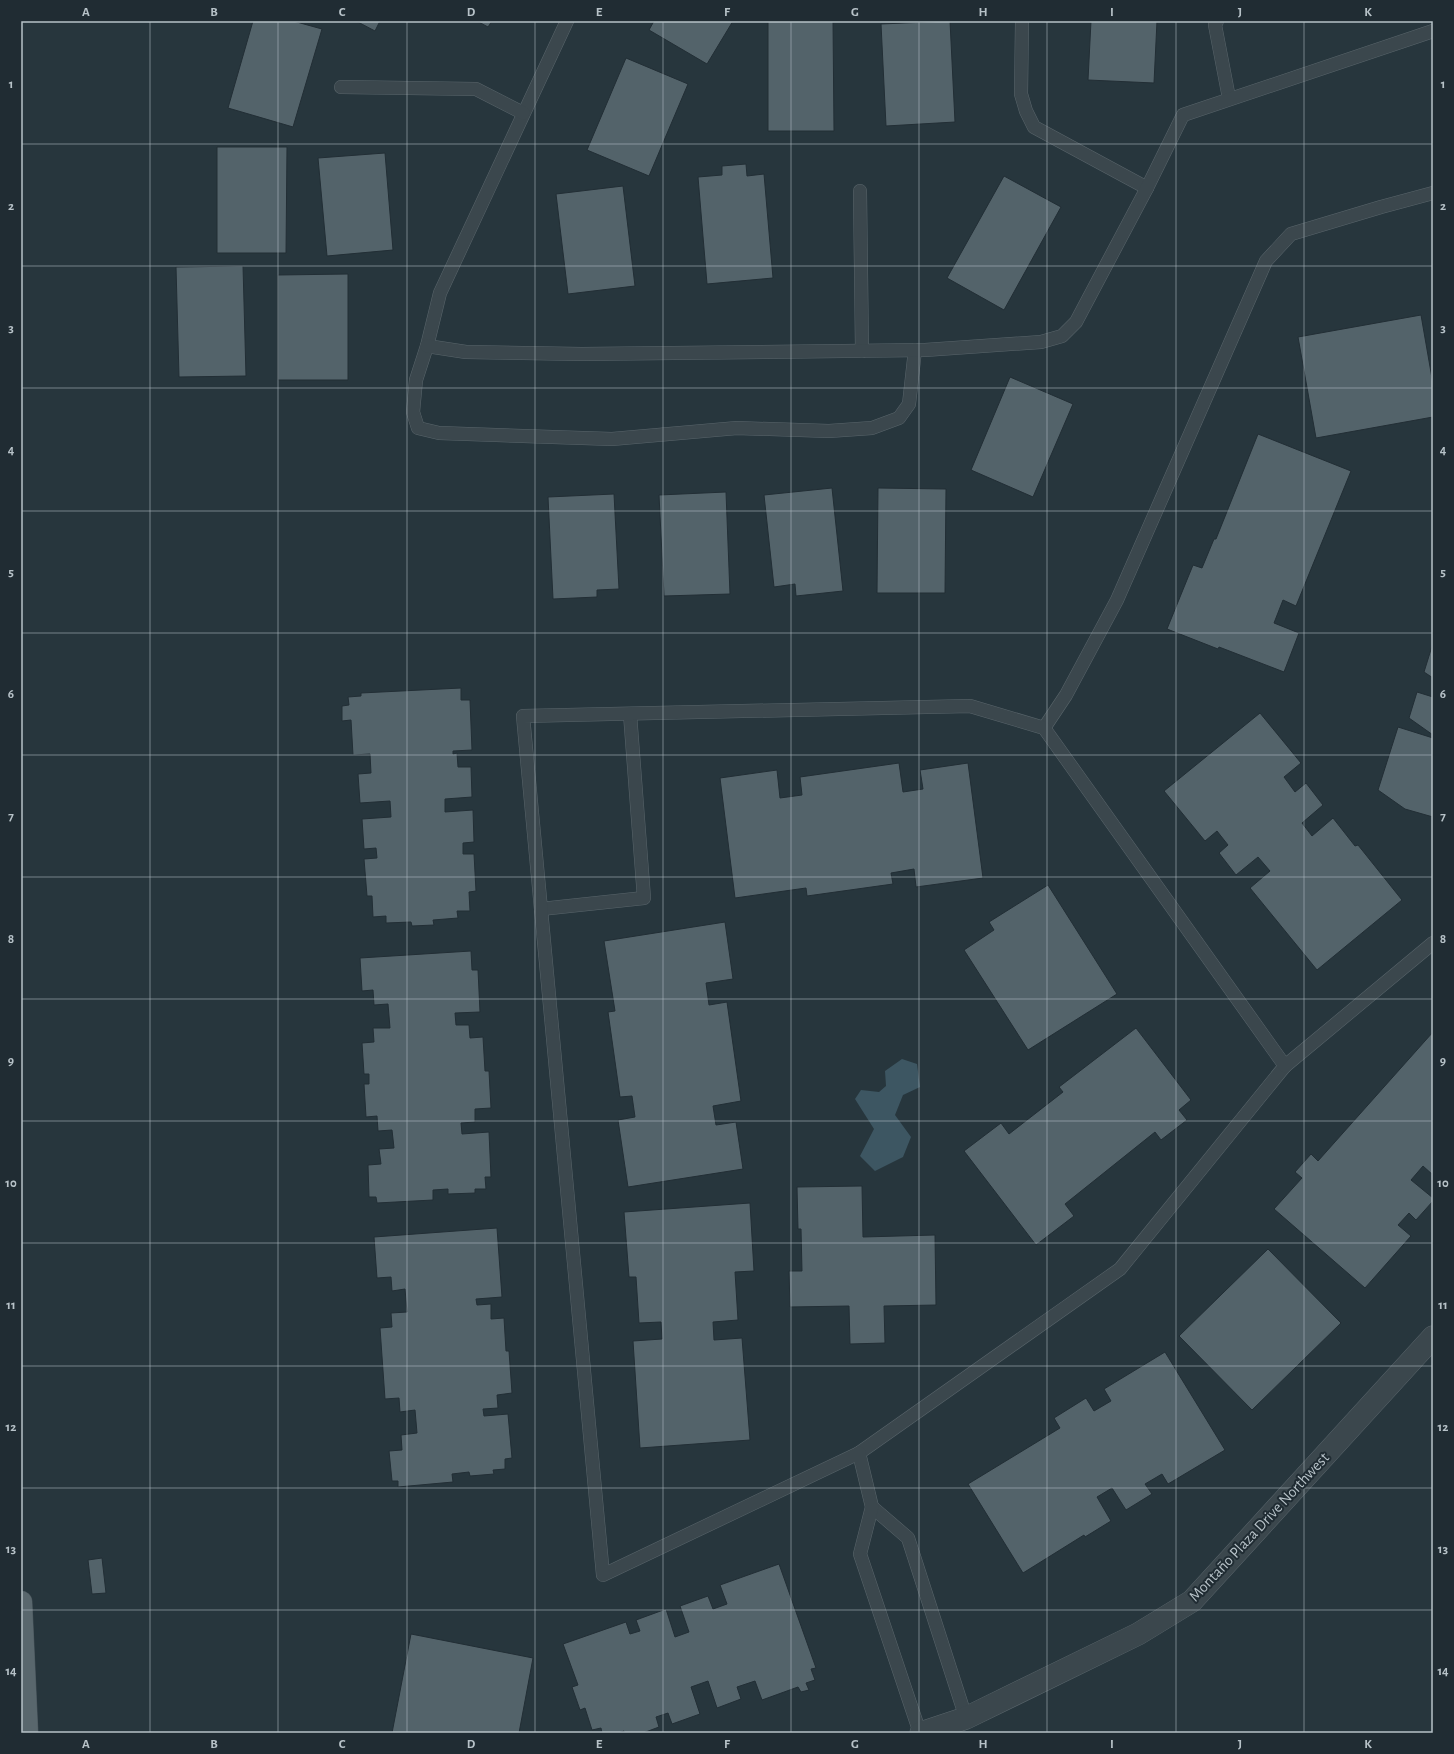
<svg xmlns="http://www.w3.org/2000/svg" width="1454" height="1754" viewBox="0 0 1454 1754" font-family="'Alegreya Sans',sans-serif">
<style>
.water{fill:#3d5662}
.building{fill:#53636a;stroke:#222e35}
.lines{fill:none;stroke-linecap:round;stroke-linejoin:round}
.service-casing{stroke:#59656b;stroke-width:14}
.tertiary-casing{stroke:#59656b;stroke-width:23}
.primary-casing{stroke:#47535a;stroke-width:23}
.service{stroke:#3b474d;stroke-width:13}
.tertiary{stroke:#3b474d;stroke-width:22}
.primary{stroke:#59676d;stroke-width:22}
.grid{fill:none;stroke:#b7c2c8;stroke-width:1;stroke-opacity:0.55}
.labels{text-anchor:middle;dominant-baseline:central;stroke-width:4;stroke-linejoin:round;paint-order:stroke}
.street-label{font-size:16px;fill:#b7c2c8;stroke:#202c33}
.neatline{fill:none;stroke:#b7c2c8;stroke-width:1.5}
.grid-label{font-size:13px;text-anchor:middle;font-weight:bold;fill:#b7c2c8}
</style>
<rect width="100%" height="100%" fill="#27363d"/>
<path class="water" d="M902,1059L917,1064L920,1087L903,1095L895,1115L911,1137L903,1157L875,1171L860,1156L874,1129L855,1099L861,1090L879,1092L886,1086L885,1071Z"/>
<g class="building">
<path d="M253,21H293L322,29L293,127L228,108Z"/>
<path d="M356,21H380L375,31Z"/>
<path d="M477,21H492L488,27Z"/>
<path d="M654,21H733L707,64L649,30Z"/>
<path d="M768,21H833L834,131H768Z"/>
<path d="M950,21L955,122L886,126L881,24Z"/>
<path d="M1091,21H1157L1154,83L1088,80Z"/>
<path d="M626,58L688,84L649,176L587,150Z"/>
<path d="M217,147H287L286,253H217Z"/>
<path d="M385,153L393,250L327,256L318,158Z"/>
<path d="M746,164L747,176L764,174L773,278L707,284L698,177L722,175V166Z"/>
<path d="M1004,176L1061,207L1004,310L947,278Z"/>
<path d="M623,186L635,286L568,294L556,194Z"/>
<path d="M243,266L246,376L179,377L176,267Z"/>
<path d="M348,274V380H278V275Z"/>
<path d="M1421,315L1433,384V417L1316,438L1298,337Z"/>
<path d="M1010,377L1073,404L1033,497L971,470Z"/>
<path d="M1258,434L1351,471L1296,606L1283,600L1274,623L1299,633L1284,672L1219,647L1218,649L1167,629L1193,565L1202,568L1214,539H1216Z"/>
<path d="M832,488L843,591L796,596L795,584L774,587L764,495Z"/>
<path d="M878,488L946,489L945,593H877Z"/>
<path d="M726,492L730,594L664,596L659,495Z"/>
<path d="M614,494L619,589L597,590V597L553,599L548,497Z"/>
<path d="M1433,643V678L1424,672Z"/>
<path d="M461,688V700H470L472,750L453,751V754L457,753L458,767H471L472,797L445,799V812L473,810L474,842L463,843V854H474L476,891L469,892L470,911H457L458,918L433,920L434,925L412,926L411,922L386,923V916L373,917L372,896H367L364,859L377,858L376,848L364,849L362,819L391,817L390,801L360,803L358,774L371,773L370,754L353,755L351,720L342,721V706L349,705L348,697L361,696V693Z"/>
<path d="M1417,692L1433,697V735L1409,718Z"/>
<path d="M1260,713L1301,763L1284,777L1295,792L1306,783L1323,805L1302,823L1312,836L1333,818L1355,846L1358,845L1402,900L1317,970L1250,888L1270,871L1258,857L1236,875L1219,853L1228,845L1217,831L1205,841L1164,791Z"/>
<path d="M1398,727L1433,738V817L1405,809L1378,790Z"/>
<path d="M899,763L903,792L923,789L920,770L968,763L983,878L916,887L914,869L891,873L893,884L807,896L806,888L735,898L720,778L777,770L780,798L802,795L800,777Z"/>
<path d="M1048,885L1117,994L1028,1050L964,950L994,930L989,922Z"/>
<path d="M725,922L733,979L706,983L709,1005L727,1002L741,1101L713,1106L716,1125L736,1122L743,1169L628,1187L618,1120L635,1117L632,1096L620,1097L608,1012L615,1011L604,941Z"/>
<path d="M471,951L472,970H478L480,1012L455,1013L456,1025H469L470,1038L483,1037L485,1071H489L491,1108L475,1109V1122L461,1123L462,1134L489,1132L491,1177H485L486,1189H475V1193L448,1194V1189L433,1190V1200L377,1203L376,1197H369L368,1165L381,1164L379,1149L394,1148L392,1130L378,1131L377,1116L366,1117L364,1084H369V1074H364L362,1043L374,1042L373,1028H390L388,1004L374,1005L373,990L362,991L360,958Z"/>
<path d="M1136,1028L1191,1100L1179,1110L1187,1120L1161,1140L1155,1132L1065,1204L1074,1216L1036,1245L964,1151L1001,1123L1009,1134L1063,1092L1059,1087Z"/>
<path d="M1433,1032V1175L1423,1166L1411,1180L1433,1198V1201L1416,1220L1409,1213L1398,1225L1411,1236L1365,1288L1274,1209L1302,1178L1295,1172L1311,1154L1318,1161Z"/>
<path d="M862,1186L863,1237L935,1235L936,1305L884,1306L885,1343L850,1344L849,1306L790,1307L789,1271H802L801,1229H798L797,1187Z"/>
<path d="M750,1203L754,1271L735,1272L738,1320L713,1322L714,1340L742,1338L750,1440L640,1448L633,1341L662,1339L661,1322L639,1323L636,1277H629L624,1212Z"/>
<path d="M497,1228L502,1297L476,1299L477,1305L491,1304V1319L504,1318L506,1351H509L512,1393L497,1395L498,1408L483,1409L484,1416L508,1414L512,1458L505,1459V1469L493,1470L494,1474L470,1476L469,1472L452,1474L453,1482L398,1487V1481H392L389,1451L402,1450L401,1435L417,1433L415,1410L400,1412L399,1398L385,1399L380,1328L392,1327L391,1313L407,1312L405,1289L392,1291L391,1277L377,1278L374,1237Z"/>
<path d="M1268,1249L1341,1323L1252,1410L1179,1336Z"/>
<path d="M1165,1352L1225,1450L1168,1484L1162,1474L1145,1484L1152,1494L1126,1510L1112,1488L1097,1497L1111,1521L1085,1537L1084,1535L1023,1573L968,1484L1060,1428L1054,1418L1086,1398L1094,1411L1111,1401L1104,1389Z"/>
<path d="M102,1558L106,1593L92,1594L88,1560Z"/>
<path d="M779,1564L816,1668L811,1669L815,1680L806,1683L809,1690L801,1692L798,1687L762,1700L755,1681L737,1687L741,1699L717,1708L708,1681L691,1687L700,1714L672,1724L668,1713L656,1717L659,1727L643,1733H624V1731L618,1733H602L601,1728L592,1730L585,1708L580,1710L572,1687L578,1685L563,1644L626,1622L630,1634L640,1631L636,1620L666,1609L675,1637L689,1632L680,1606L708,1596L713,1609L727,1604L720,1585Z"/>
<path d="M411,1634L533,1658L519,1733H392Z"/>
</g>
<g class="lines">
<g class="service-casing">
<g id="service">
<path d="M567,21L440,293L427,346L416,380L413,412L418,428L439,433L612,439L737,428L829,431L872,428L899,418L909,404L915,350"/>
<path d="M1022,21L1021,94L1026,111L1034,127L1147,188"/>
<path d="M1217,21L1215,25L1229,98"/>
<path d="M341,87L476,89L523,113"/>
<path d="M860,191L862,351"/>
<path d="M427,346L466,352L582,354L925,350L1041,342L1062,336L1076,322L1147,188L1183,115L1433,31"/>
<path d="M1044,728L1066,695L1117,600L1266,261L1291,234L1381,207L1433,193"/>
<path d="M541,909L644,898L630,714"/>
<path d="M859,1453L1120,1269L1285,1066"/>
<path d="M872,1507L908,1538L966,1718"/>
<path d="M920,1733L860,1554L872,1507L859,1453L603,1575L523,716L970,706L1044,728L1285,1066L1433,943"/>
</g>
</g>
<g class="tertiary-casing">
<path id="tertiary" d="M921,1733L966,1718L1138,1634L1192,1601L1433,1337"/>
</g>
<g class="primary-casing">
<path id="primary" d="M21,1602L27,1733"/>
</g>
<use href="#service" class="service"/>
<use href="#tertiary" class="tertiary"/>
<use href="#primary" class="primary"/>
</g>
<path class="grid" d="M150,21V1733M278,21V1733M407,21V1733M535,21V1733M663,21V1733M791,21V1733M919,21V1733M1047,21V1733M1176,21V1733M1304,21V1733M21,144H1433M21,266H1433M21,388H1433M21,511H1433M21,633H1433M21,755H1433M21,877H1433M21,999H1433M21,1121H1433M21,1243H1433M21,1366H1433M21,1488H1433M21,1610H1433"/>
<g class="labels">
<g class="street-label">
<text transform="translate(1259 1527) rotate(-47)">Montaño Plaza Drive Northwest</text>
</g>
</g>
<rect width="1454" height="1754" fill="none" stroke="#202c33" stroke-width="44"/>
<rect x="22" y="22" width="1410" height="1710" class="neatline"/>
<g class="grid-label">
<text x="86" y="16">A</text>
<text x="214" y="16">B</text>
<text x="342" y="16">C</text>
<text x="471" y="16">D</text>
<text x="599" y="16">E</text>
<text x="727" y="16">F</text>
<text x="855" y="16">G</text>
<text x="983" y="16">H</text>
<text x="1112" y="16">I</text>
<text x="1240" y="16">J</text>
<text x="1368" y="16">K</text>
<text x="11" y="88">1</text>
<text x="1443" y="88">1</text>
<text x="11" y="210">2</text>
<text x="1443" y="210">2</text>
<text x="11" y="332">3</text>
<text x="1443" y="332">3</text>
<text x="11" y="454">4</text>
<text x="1443" y="454">4</text>
<text x="11" y="576">5</text>
<text x="1443" y="576">5</text>
<text x="11" y="698">6</text>
<text x="1443" y="698">6</text>
<text x="11" y="820">7</text>
<text x="1443" y="820">7</text>
<text x="11" y="943">8</text>
<text x="1443" y="943">8</text>
<text x="11" y="1065">9</text>
<text x="1443" y="1065">9</text>
<text x="11" y="1187">10</text>
<text x="1443" y="1187">10</text>
<text x="11" y="1309">11</text>
<text x="1443" y="1309">11</text>
<text x="11" y="1431">12</text>
<text x="1443" y="1431">12</text>
<text x="11" y="1553">13</text>
<text x="1443" y="1553">13</text>
<text x="11" y="1675">14</text>
<text x="1443" y="1675">14</text>
<text x="86" y="1748">A</text>
<text x="214" y="1748">B</text>
<text x="342" y="1748">C</text>
<text x="471" y="1748">D</text>
<text x="599" y="1748">E</text>
<text x="727" y="1748">F</text>
<text x="855" y="1748">G</text>
<text x="983" y="1748">H</text>
<text x="1112" y="1748">I</text>
<text x="1240" y="1748">J</text>
<text x="1368" y="1748">K</text>
</g>
</svg>
